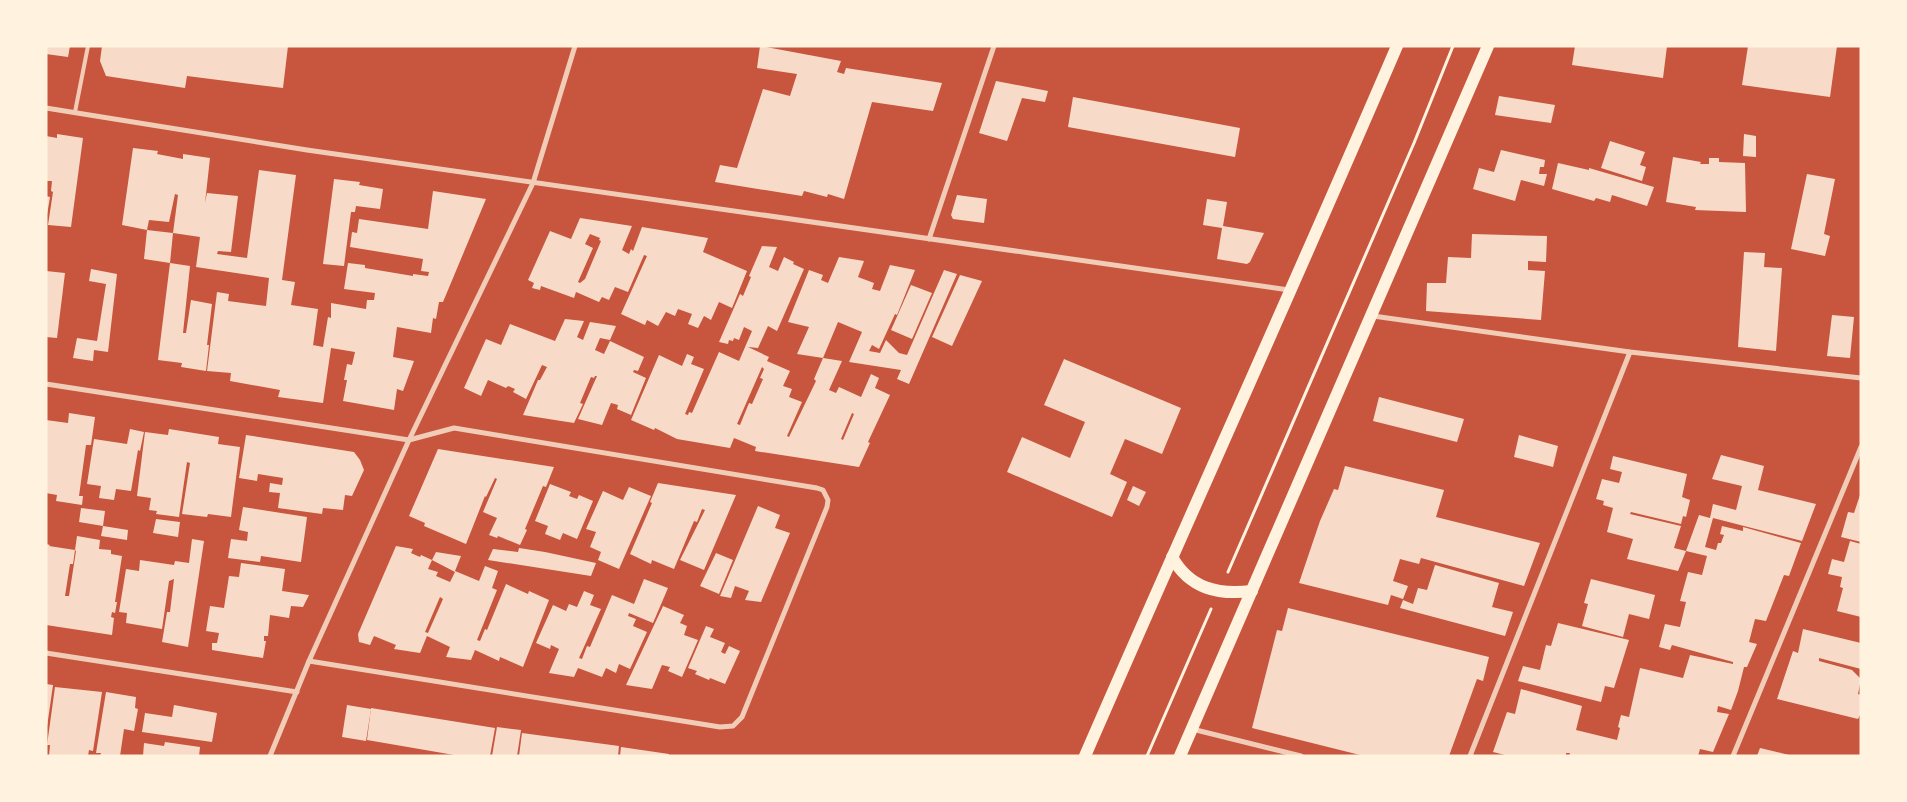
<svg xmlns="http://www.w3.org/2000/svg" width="1907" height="802" viewBox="0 0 1907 802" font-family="'Fira Sans Condensed',sans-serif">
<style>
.building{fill:#f7dbc8;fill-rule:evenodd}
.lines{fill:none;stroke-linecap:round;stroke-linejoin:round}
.path{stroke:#fff3e0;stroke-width:3}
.service{stroke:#f1ccb7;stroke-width:4}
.minor{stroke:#f1ccb7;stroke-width:5}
.primary{stroke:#fff3e0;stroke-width:12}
</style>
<rect width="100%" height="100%" fill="#c8553d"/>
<g class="building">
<path d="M46,46H70L68,57L46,54Z"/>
<path d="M102,46H288L283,88L187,76L185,88L106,76L100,61Z"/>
<path d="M760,46L841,61L837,72L844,74L846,68L942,83L933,111L872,102L844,199L828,194L827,197L804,191L802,196L715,182L720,165L737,168L763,89L790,96L797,74L757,68Z"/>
<path d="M1575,46H1667L1663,78L1572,65Z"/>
<path d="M1748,46H1837L1830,97L1742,85Z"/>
<path d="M996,81L1048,91L1045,102L1022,98L1007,141L979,133Z"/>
<path d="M1499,96L1555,105L1551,123L1495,115Z"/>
<path d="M1073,97L1240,128L1235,157L1068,127Z"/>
<path d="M57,134L83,138L71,227L48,225L53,192L51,191L52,181H46V136L57,138Z"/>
<path d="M1744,134L1756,136V157L1743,156Z"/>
<path d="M1610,141L1645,152L1640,165L1646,167L1642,181L1601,168Z"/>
<path d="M133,148L158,151L157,154L183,159V154L210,158L205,203L207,193L238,196L231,252L218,251L217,254L247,258L259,170L296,175L282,280L295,282L291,305L318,309L312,353L313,345L323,347L328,317L331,318V303L366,309L367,300H374L375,293L344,289L348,263L365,265V268L413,276V274L428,276L429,272L421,271L423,259L350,247L352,232L357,233L359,219L428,229L433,191L486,199L443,302H439L436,319L433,318L431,333L397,327L393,357L414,361L403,391L397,389L394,410L343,401L347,380H344L347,364L352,365L355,352L331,348L323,403L278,397L280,390L230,381L231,373L207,371L217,292L229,294L228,301L266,306L269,278L196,267L200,237L173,233L178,195L175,194L169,222L149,220L147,230L122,225Z"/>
<path d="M1501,150L1545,160L1544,167H1540L1539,174H1547L1544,186L1521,180L1515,201L1473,189L1479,168L1494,172Z"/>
<path d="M1673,157L1701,162L1700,164H1709V158H1719V162L1745,163L1746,212L1695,210L1696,207L1666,202Z"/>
<path d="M1558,163L1589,170V168L1654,187L1647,206L1612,195L1610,202L1596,198L1594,201L1552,189Z"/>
<path d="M1807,174L1835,179L1824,234L1830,236L1825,256L1791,249Z"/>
<path d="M334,179L360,182L359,185L383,189L380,209L356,206L355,212H351L344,266L323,264Z"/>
<path d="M957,195L987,199L984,223L953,219L951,215Z"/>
<path d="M46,196L50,197L47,215H46Z"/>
<path d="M1207,199L1227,202L1223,226L1264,233L1250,262L1247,264L1217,259L1222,228L1203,225Z"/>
<path d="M580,218L632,226L622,250L629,254L631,249L633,251L642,227L708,238L703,252L747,271L732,308L719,302L711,320L704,316L698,328L688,324L692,314L678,309L675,316L666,312L658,326L647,320L645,325L621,314L647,256L644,255L628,292L615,287L609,300L602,297L599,302L576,292L574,298L541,286L540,290L532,288L534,283L528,280L550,231L571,239ZM590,234L600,238L599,240L601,241L585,279L580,283L578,282L593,248L585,244Z"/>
<path d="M147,230L173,233L170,263L144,259Z"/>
<path d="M1472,234L1547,236L1546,262L1528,261V270L1545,271L1541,320L1426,311L1427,283H1446L1448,257L1471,258Z"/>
<path d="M762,246L777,247L769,267L778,271L784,257L794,262L793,264L804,269L777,331L768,326L758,348L748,347L769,357L767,361L790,371L783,386L792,389L789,397L802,402L787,436L789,437L816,381L814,379L823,358L797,354L809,327L788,322L809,270L823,275L821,280L828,283L839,257L864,261L858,277L874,283L872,289L880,291L890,265L915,270L897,315L895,314L879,349L872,345L869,351L880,353L886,340L899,353L907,355L944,270L957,274L909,384L897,379L901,370L849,362L862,332L838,322L823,358L842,361L829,390L836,393L839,387L861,397L871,374L879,378L875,388L890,395L868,442L870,443L859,467L755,451L756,447L734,438L730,448L677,439L655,428L654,430L631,420L659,355L682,366L687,354L694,357L691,364L704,369L685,414L688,415L689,412L692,413L719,352L739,361L752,331L744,327L739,340L734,338L733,341L729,340L728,344L719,342L740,294L743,296L751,277L749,276ZM762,367L764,369L760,378L763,379L752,404L749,403L740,425L737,424ZM852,413L854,414L843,440L841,439Z"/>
<path d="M1744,252L1765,253L1764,267L1782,268L1776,351L1738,347Z"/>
<path d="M170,263L190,266L183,333H186L191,300L212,304L207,345H209L206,371L181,367L182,363L158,360Z"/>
<path d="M91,269L117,274L108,352L94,350L93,361L73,358L77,338L97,341L106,284L89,281Z"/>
<path d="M46,271L65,273L57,338L46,337Z"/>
<path d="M960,275L982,281L952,346L932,337Z"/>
<path d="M911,285L932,293L912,339L891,330Z"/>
<path d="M1832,315L1854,317L1850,358L1827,356Z"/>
<path d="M565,319L584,321L577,337L583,340L590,322L616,326L610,340L600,338L595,350L604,354L610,341L644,357L638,371L634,370L633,372L646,378L631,415L617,409L618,405L611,403L602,425L578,419L597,376H595L594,378L591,377L580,403L583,404L574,423L523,415L538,380H540L547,367L542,365L526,399L513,392L515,389L508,386L506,388L488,380L481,396L464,388L486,339L501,345L510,324L555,341Z"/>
<path d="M1064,359L1181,408L1162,454L1125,439L1110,474L1127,482L1112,517L1007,472L1022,437L1070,458L1085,422L1044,405Z"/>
<path d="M1379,397L1464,419L1457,442L1373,421Z"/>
<path d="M69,413L95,417L91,445H86L79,496H83L82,505L56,501L57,495L46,493V420L68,423Z"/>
<path d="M130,429L144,432L140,451L138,450L131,491L116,489L114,500L99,498L101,486L87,484L94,439L127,444Z"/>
<path d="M169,429L219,437L218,444L240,447L231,517L208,514L207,517L182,514L190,463L187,462L179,517L156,514L157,511L149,510L151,498L137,496L145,432L168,435Z"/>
<path d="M246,435L354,452L360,460L364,470L352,496L345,495L343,510L323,508L322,514L278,508L280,493L269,492L270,483L282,485L283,478L258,474L257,481L239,478Z"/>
<path d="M1519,435L1558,446L1553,467L1514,457Z"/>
<path d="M438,449L554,467L546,487L543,486L525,529L527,530L520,545L498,536L497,538L489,535L497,518L483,512L497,479L495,478L486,497L485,496L466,544L424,526L425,523L409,516Z"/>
<path d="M1721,455L1764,466L1758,490L1816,504L1802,541L1713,518L1705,547L1716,550L1718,543H1721L1724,535L1720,534L1722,526L1743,531V527L1801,543L1789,576L1784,575L1766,621L1755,619L1749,642L1757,644L1747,667H1744L1738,691L1731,710L1718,706L1717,712L1729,714L1713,752L1700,749L1698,756H1569L1570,753H1566V756H1509L1493,752L1507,712L1515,714L1521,689L1582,706L1576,730L1617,740L1620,728L1618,727L1621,715L1629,717L1640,668L1683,678L1690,655L1733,664V662L1672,645L1670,650L1659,647L1665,624L1680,627L1686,602L1680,601L1688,572L1702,575L1707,556L1686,551L1699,515L1710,518L1713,504L1736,510L1742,486L1712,479Z"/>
<path d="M1613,456L1687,474L1682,497L1690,500L1686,517L1683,516L1681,524L1631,512L1630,514L1681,526L1674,548L1686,551L1678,571L1627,559L1633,539L1607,532L1613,508L1603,505L1604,501L1596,499L1602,479L1619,483L1622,472L1610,469Z"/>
<path d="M1345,466L1444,490L1436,517L1540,543L1524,586L1421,558L1419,564L1400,559L1393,581L1408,586L1403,599L1391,595L1388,605L1299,583L1320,521L1334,489L1338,490Z"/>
<path d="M658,483L736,495L704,570L680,560L705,510L702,509L697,522L694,521L674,569L652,560L651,564L630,554L652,503L650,502Z"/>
<path d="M550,484L571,492L569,496L577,499L579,495L593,501L577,539L563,533L560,540L545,534L548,526L535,521Z"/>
<path d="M1133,486L1146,492L1139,506L1127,500Z"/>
<path d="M629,487L651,496L619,569L598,560L601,552L590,547L596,532L586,529L603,491L623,500Z"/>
<path d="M1861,492V542L1841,537L1848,512L1854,513Z"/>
<path d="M758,506L780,515L775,528L790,533L761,602L745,600L749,591L735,586L731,598L720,596Z"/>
<path d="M243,507L307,517L301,562L261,556L260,562L228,558L231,539L247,541L248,532L239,530Z"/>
<path d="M81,508L105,511L103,526L128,530L127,540L101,536L103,526L79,522Z"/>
<path d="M156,519L180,522L178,537L153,533Z"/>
<path d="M77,536L100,540L99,549L111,550V554L122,556L115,602H117L115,613L112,612L111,617L114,618L112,635L46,625V544L50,545L49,546L75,550L73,564H70L65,596H69L76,551L75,550Z"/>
<path d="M192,539L204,541L188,647L162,642L167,612H170L174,579L169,581L162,629L126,623L127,613L119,612L126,569L139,571L140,560L174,565L175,561L189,563Z"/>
<path d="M1850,541L1861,544V617L1837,611L1843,588L1840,587L1842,577L1828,574L1832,559L1844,562Z"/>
<path d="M396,546L413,549L411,553L420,557L421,555L432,560L428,569L438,572L436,576L450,582L455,572L432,560L436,552L461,556L455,571L479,581L485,566L498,571L492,588L497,590L477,640L480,641L485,629L487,630L506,584L528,594L529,591L549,600L523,667L500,657L499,661L475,650L471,660L446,657L450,647L427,636L420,653L394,649L396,645L374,636L370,645L359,642L358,634ZM440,597L443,599L428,633L425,632Z"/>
<path d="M519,548L545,552L596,563L591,576L488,560L493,549L518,552Z"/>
<path d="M716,553L733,560L719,594L700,586Z"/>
<path d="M241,563L285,569L282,591L309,595L303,607L291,606L289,618L270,615L268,636H264V641H266L263,658L212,650V643H217L219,633L206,631L210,606L224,608L229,576L239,577Z"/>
<path d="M1435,565L1499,583L1492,607L1513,612L1505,636L1400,608L1403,600L1413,604L1418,588L1427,590Z"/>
<path d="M644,579L668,588L653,623L629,613L628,616L636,619L633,626L647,632L630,669L619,664L616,673L606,668L602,677L578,668L574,677L549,673L559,649L551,645L550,649L536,643L553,605L566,611L569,604L577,607L584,591L594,595L590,605L601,609L579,658L582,659L587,646L590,647L612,595L634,604Z"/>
<path d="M1591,579L1655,595L1649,619L1629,614L1623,637L1582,626L1588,604L1584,603Z"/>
<path d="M663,606L684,615L680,623L687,626L684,635L698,640L682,677L668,671L670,667L662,665L652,689L626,685Z"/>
<path d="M1288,608L1489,657L1483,681L1477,679L1449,756H1364L1252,728L1277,630L1282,631Z"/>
<path d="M1558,623L1629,640L1614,688L1605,686L1601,702L1518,681L1523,666L1540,670L1546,645L1551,646Z"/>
<path d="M706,626L714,629L710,637L725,643L721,652L725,654L729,646L740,651L725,684L710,678L709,680L695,674L697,671L688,668Z"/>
<path d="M1803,629L1861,643V669L1819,658V661L1852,670L1861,679L1858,694L1861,695V713L1858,719L1777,699L1793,651L1798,653Z"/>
<path d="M46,684L53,685L47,727H46Z"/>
<path d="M55,687L102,692L93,751L89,750L88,756H49L50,745H47Z"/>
<path d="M106,692L136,697L135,708L138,709L134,731L124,729L120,756H100L101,753H96Z"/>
<path d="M174,705L217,713L212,742L142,732L145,713L172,717Z"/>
<path d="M347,705L371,709L366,741L342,737Z"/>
<path d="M371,708L495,728L490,756H460L367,740Z"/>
<path d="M497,727L521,730L517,756H492Z"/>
<path d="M522,733L619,746L618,756H593L594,746L593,756H519Z"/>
<path d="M165,742L200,747L199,756H143L144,743L164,746Z"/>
<path d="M621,747L669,754V756H620Z"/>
<path d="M1760,748L1789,755V756H1757Z"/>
</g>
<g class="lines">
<g class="path">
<path d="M1228,572L1414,143L1453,46"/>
<path d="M1147,756L1211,609"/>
</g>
<path class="service" d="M75,112L88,46"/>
<g class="minor">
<path d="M46,108L307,150L1289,290"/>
<path d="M929,239L994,46"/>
<path d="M1373,316L1630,352L1861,378"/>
<path d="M46,384L409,440L454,428L817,488L823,490L828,500L827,507L742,717L733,726L720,727L309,661"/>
<path d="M46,653L297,692"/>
<path d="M1192,729L1301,756"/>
<path d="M270,756L309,661L409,440L533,183L575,46"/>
<path d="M1470,756L1630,352"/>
<path d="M1733,756L1861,447"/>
</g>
<g class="primary">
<path d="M1172,557C1190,589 1218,595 1252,591"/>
<path d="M1085,756C1188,519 1295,284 1397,46"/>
<path d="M1180,756L1488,46"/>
</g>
</g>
<rect width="1907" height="802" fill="none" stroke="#fff3e0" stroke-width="95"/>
</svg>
